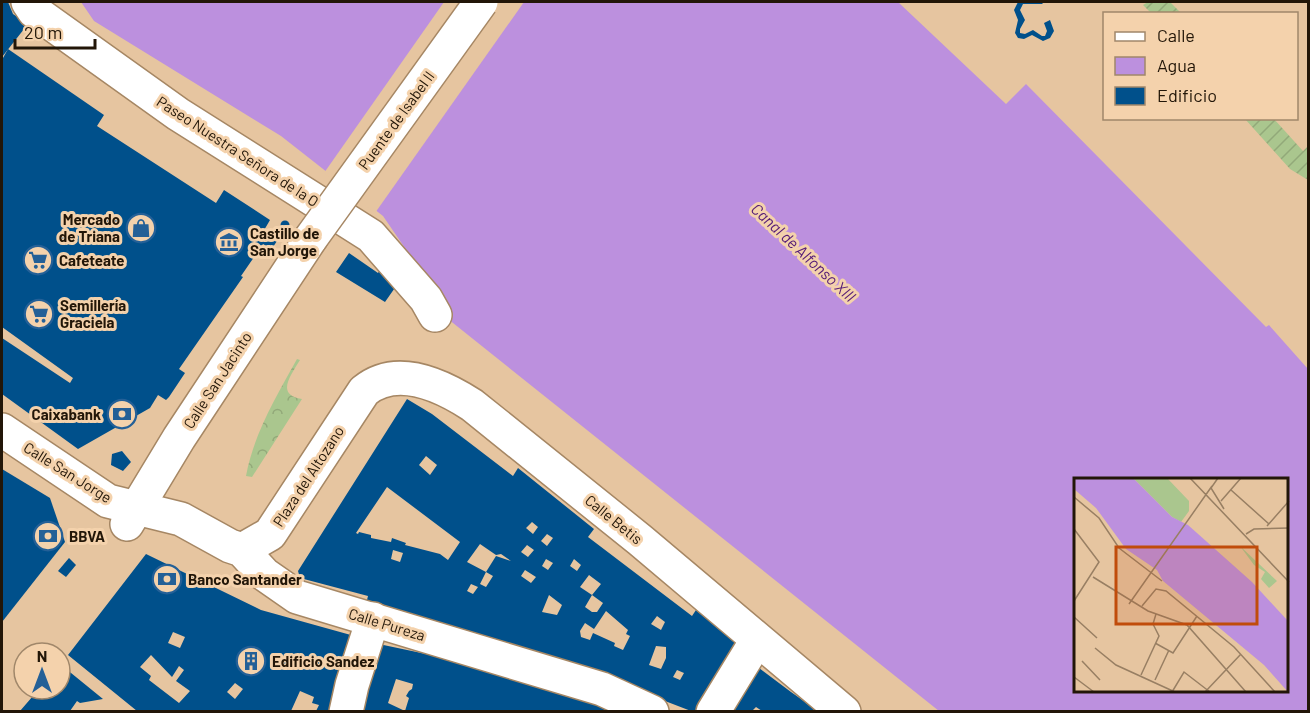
<svg xmlns="http://www.w3.org/2000/svg" width="1310" height="713" viewBox="0 0 1310 713" font-family="Barlow,sans-serif">
<style>
.park{fill:url(#park-crowns)}
.garden{fill:url(#garden-furrows)}
.water{fill:#bc90de;fill-rule:evenodd}
.pier{fill:#e6c5a0}
.building{fill:#00508b;fill-rule:evenodd}
.lines{fill:none;stroke-linecap:round;stroke-linejoin:round}
.minor-casing{stroke:#a68764;stroke-width:36}
.minor{stroke:#fff;stroke-width:33}
.minor-bridge-casing{stroke:#a68764;stroke-width:36;stroke-linecap:butt}
.minor-bridge{stroke:#fff;stroke-width:33}
.labels{text-anchor:middle;dominant-baseline:central;stroke-width:6;stroke-linejoin:round;paint-order:stroke}
.street-label{font-size:15px;fill:#221608;stroke:#f4d2ac}
.poi-label{font-size:15px;font-weight:bold;fill:#221608;stroke:#f4d2ac;text-anchor:start}
.water-label{font-size:16px;font-style:italic;fill:#541b76;stroke:#f4d2ac}
.inset-road{fill:none;stroke:#987f63;stroke-width:1.5}
.view{fill:#c04c0b;fill-opacity:0.15;stroke:#c04c0b;stroke-width:3}
.inset-edge{fill:none;stroke:#221608;stroke-width:3}
</style>
<defs>
<pattern id="park-crowns" width="20" height="18" patternUnits="userSpaceOnUse" patternTransform="scale(1.5)"><rect width="20" height="18" fill="#aac68e"/><path d="M2 6a3 3 0 1 1 6 0M12 15a3 3 0 1 1 6 0" fill="none" stroke="#92a979"/></pattern>
<pattern id="garden-furrows" width="10" height="10" patternUnits="userSpaceOnUse" patternTransform="scale(1.5)"><rect width="10" height="10" fill="#aac68e"/><path d="M-1 1l2-2M0 10L10 0M9 11l2-2" fill="none" stroke="#92a979"/></pattern>
</defs>
<rect width="100%" height="100%" fill="#e6c5a0"/>
<path class="park" d="M297,359L300,360C291,375 275,395 302,399L252,477L246,476C254,433 276,397 297,359Z"/>
<g class="garden">
<path d="M1148,2H1170L1181,13H1151L1143,5Z"/>
<path d="M1245,119H1274L1303,151L1308,146V180L1290,169Z"/>
</g>
<path class="water" d="M81,2H898L1006,104L1026,84L1266,327L1269,325L1308,369V711H939L443,315L446,308L383,216L281,136L94,21ZM1076,479H1288V690H1076Z"/>
<path class="pier" d="M444,2H524L375,213L324,173Z"/>
<g class="building">
<path d="M2,2H8L13,14L28,24L2,57Z"/>
<path d="M1018,2H1041L1043,4H1023L1020,10L1025,20L1020,29V33L1025,34L1033,30L1042,36H1045L1047,31L1044,23L1050,20L1054,31L1050,38L1043,41L1032,35L1024,39L1018,38L1015,33L1018,20L1014,10Z"/>
<path d="M8,49L104,115L97,126L216,203L224,190L270,220L263,232H273L277,237V241L273,247H268L263,244L241,276L243,277L179,369L185,373L169,397L166,400L158,395L150,408L78,449L2,394V338L70,383L73,378L2,327V58H3Z"/>
<circle cx="285" cy="225" r="4.5"/>
<path d="M349,253L378,273L380,270L399,282L385,302L336,272Z"/>
<path d="M407,399L432,414L513,476L518,468L594,529L588,537L692,616L696,610L744,649L705,711H691L626,686L366,604L368,596L300,578L298,571ZM426,456L437,465L430,475L419,465ZM387,487L460,542L448,560L440,554L405,545L406,543L392,538L391,542L371,538V535L359,532L358,534L356,533ZM532,522L538,527L533,534L526,528ZM547,534L553,538L547,546L541,541ZM480,544L496,555L501,554L511,561L496,556L486,572L493,576L486,587L480,584L486,572L467,562ZM527,545L534,550L528,557L521,552ZM393,550L403,553L400,562L391,559ZM546,559L553,563L548,570L542,566ZM574,559L581,565L577,571L570,566ZM525,570L536,577L531,583L521,576ZM589,575L601,584L592,595L603,603L597,612H592L585,607L592,595L580,587ZM471,584L478,587L473,594L467,591ZM549,595L562,605L557,615L542,612ZM606,611L628,630L626,634L630,636L623,650L614,646L615,643L593,633L590,640L581,637L580,631L585,623L594,629ZM657,616L665,622L661,630L651,624ZM656,646L666,647V658L661,669L649,665ZM677,670L684,673L680,680L673,677Z"/>
<path d="M122,451L131,462L123,471L111,465L112,454Z"/>
<path d="M2,469L50,498L65,542L2,622Z"/>
<path d="M146,554L261,610L358,637L336,711H316L319,705L312,703L314,697L300,691L291,711H137L68,655ZM173,632L185,637L180,648L168,643ZM151,655L172,677L179,666L184,670L176,681L190,691L179,703L149,680L151,676L140,667ZM235,683L243,689L235,699L227,692Z"/>
<path d="M69,558L76,565L66,577L58,571Z"/>
<path d="M374,643L502,670L642,711H354ZM396,679L413,684L412,689L409,691L406,696L409,698L405,711L388,703Z"/>
<path d="M751,662L791,692L818,711H762L756,707L752,711H720Z"/>
<path d="M60,664L103,699L80,703L77,701L70,711H20L39,689H60Z"/>
</g>
<g class="lines">
<g class="minor-casing">
<g id="minor">
<path d="M28,2L34,11L178,114L371,236L426,299L435,315"/>
<path d="M2,430L108,501L181,519L230,546L242,550L264,574L297,597L602,689L652,712"/>
<path d="M127,524L179,438L311,238"/>
<path d="M242,550L270,534L364,391C397,364 441,385 472,405L640,540L844,712"/>
<path d="M346,712L352,685L373,619"/>
<path d="M713,712L757,640"/>
</g>
</g>
<use href="#minor" class="minor"/>
<g class="minor-bridge-casing">
<path id="minor-bridge" d="M311,238L481,2"/>
</g>
<use href="#minor-bridge" class="minor-bridge"/>
</g>
<defs>
<g id="shop-ring" transform="scale(1.5)"><circle r="9.5" fill="#f4d2ac" stroke="#246097" stroke-width="1.5"/><path d="M-5-2.5h2.3a2.7 3.5 0 0 1 5.4 0H5L5.5 6h-11ZM-1.5-2.5h3a1.5 2.3 0 0 0-3 0Z" fill="#246097"/></g>
<g id="museum-ring" transform="scale(1.5)"><circle r="9.5" fill="#f4d2ac" stroke="#246097" stroke-width="1.5"/><path d="M0-6L6-3V-2H-6V-3ZM-5-1h2V3h-2ZM-1-1h2V3h-2ZM3-1h2V3H3ZM-6 4H6V6H-6Z" fill="#246097"/></g>
<g id="supermarket-ring" transform="scale(1.5)"><circle r="9.5" fill="#f4d2ac" stroke="#246097" stroke-width="1.5"/><path d="M-6-5.5h2.5l.6 2H6L4.5 2H-2.5L-4.4-4H-6ZM-1.5 3.2a1.3 1.3 0 1 0 .1 0ZM3 3.2a1.3 1.3 0 1 0 .1 0Z" fill="#246097"/></g>
<g id="bank-ring" transform="scale(1.5)"><circle r="9.5" fill="#f4d2ac" stroke="#246097" stroke-width="1.5"/><path d="M-6-4H6V4H-6ZM0-2.3a2.3 2.3 0 1 0 0 4.6a2.3 2.3 0 1 0 0-4.6Z" fill="#246097"/></g>
<g id="building-ring" transform="scale(1.5)"><circle r="9.5" fill="#f4d2ac" stroke="#246097" stroke-width="1.5"/><path d="M-4-6H4V6H1V3H-1V6H-4ZM-2.5-4.3h1.7v1.8h-1.7ZM.8-4.3h1.7v1.8H.8ZM-2.5-1h1.7V.8h-1.7ZM.8-1h1.7V.8H.8Z" fill="#246097"/></g>
</defs>
<g fill-rule="evenodd">
<use href="#shop-ring" x="141" y="228"/>
<use href="#museum-ring" x="229" y="242"/>
<use href="#supermarket-ring" x="38" y="260"/>
<use href="#supermarket-ring" x="39" y="314"/>
<use href="#bank-ring" x="122" y="414"/>
<use href="#bank-ring" x="48" y="536"/>
<use href="#bank-ring" x="167" y="579"/>
<use href="#building-ring" x="251" y="661"/>
</g>
<g class="labels">
<g class="street-label">
<text transform="translate(396 120) rotate(-54)">Puente de Isabel II</text>
<text transform="translate(238 151) rotate(33)">Paseo Nuestra Señora de la O</text>
<text transform="translate(217 380) rotate(-57)">Calle San Jacinto</text>
<text transform="translate(68 472) rotate(32)">Calle San Jorge</text>
<text transform="translate(308 476) rotate(-57)">Plaza del Altozano</text>
<text transform="translate(614 519) rotate(39)">Calle Betis</text>
<text transform="translate(387 624) rotate(17)">Calle Pureza</text>
</g>
<g class="poi-label">
<text x="120" y="219" text-anchor="end">Mercado<tspan x="120" dy="17">de Triana</tspan></text>
<text x="250" y="233">Castillo de<tspan x="250" dy="17">San Jorge</tspan></text>
<text x="59" y="260">Cafeteate</text>
<text x="60" y="305">Semillería<tspan x="60" dy="17">Graciela</tspan></text>
<text x="101" y="414" text-anchor="end">Caixabank</text>
<text x="69" y="536">BBVA</text>
<text x="188" y="579">Banco Santander</text>
<text x="272" y="661">Edificio Sandez</text>
</g>
<g class="water-label">
<text transform="translate(804 252) rotate(43)">Canal de Alfonso XIII</text>
</g>
</g>
<g transform="translate(1074 478)">
<rect width="214" height="214" fill="#e6c5a0"/>
<path d="M59,0H93L115,23V33L107,44L98,39Z" fill="#aac68e"/>
<path d="M166,68L203,103L195,110L187,101L191,94L180,87Z" fill="#aac68e"/>
<path d="M0,0H59L98,39L114,47L178,104L214,143V214L190,187L89,103L83,92L52,71L22,30L0,11Z" fill="#bc90de"/>
<path class="inset-road" d="M116,0L215,104M144,0L137,10L150,31M157,12L195,46M0,19L25,40L45,70L88,103M147,23L167,0M193,48L215,23M0,51L25,84L0,123M172,56L180,51L215,50M19,99L74,133L113,147L172,214M55,126L138,8M68,128L82,111L92,113L160,169L201,214M0,139L23,160M81,165L99,175L123,138M21,170L42,187L101,214M8,183L26,202M67,197L85,158L79,146L82,136M0,199L20,214M81,202L95,172M98,214L110,194L136,214M131,214L167,176"/>
<path class="view" d="M42,69H183V146H42Z"/>
<rect width="214" height="214" class="inset-edge"/>
</g>
<rect width="1310" height="713" fill="none" stroke="#221608" stroke-width="6"/>
<rect x="1103" y="12" width="195" height="108" fill="#f4d2ac" stroke="#a0876a" stroke-width="1.5"/>
<rect x="1115" y="32" width="30" height="9" fill="#ffffff" stroke="#a0876a" stroke-width="1.5"/>
<text x="1157" y="42" font-size="18" fill="#221608">Calle</text>
<rect x="1115" y="57" width="30" height="18" fill="#bc90de" stroke="#a0876a" stroke-width="1.5"/>
<text x="1157" y="72" font-size="18" fill="#221608">Agua</text>
<rect x="1115" y="87" width="30" height="18" fill="#00508b" stroke="#a0876a" stroke-width="1.5"/>
<text x="1157" y="102" font-size="18" fill="#221608">Edificio</text>
<g transform="translate(42 671)"><circle r="28" fill="#f4d2ac" stroke="#a0876a" stroke-width="1.5"/>
<path d="M0-4.5L10 22L0 15L-10 22Z" fill="#246097"/>
<text y="-9" font-size="16" font-weight="bold" text-anchor="middle" fill="#221608">N</text>
</g>
<path d="M15 39v9h80v-9" fill="none" stroke="#221608" stroke-width="3"/>
<text x="24" y="39" font-size="18" fill="#221608" stroke="#f4d2ac" stroke-width="4.5" paint-order="stroke">20 m</text>
</svg>
